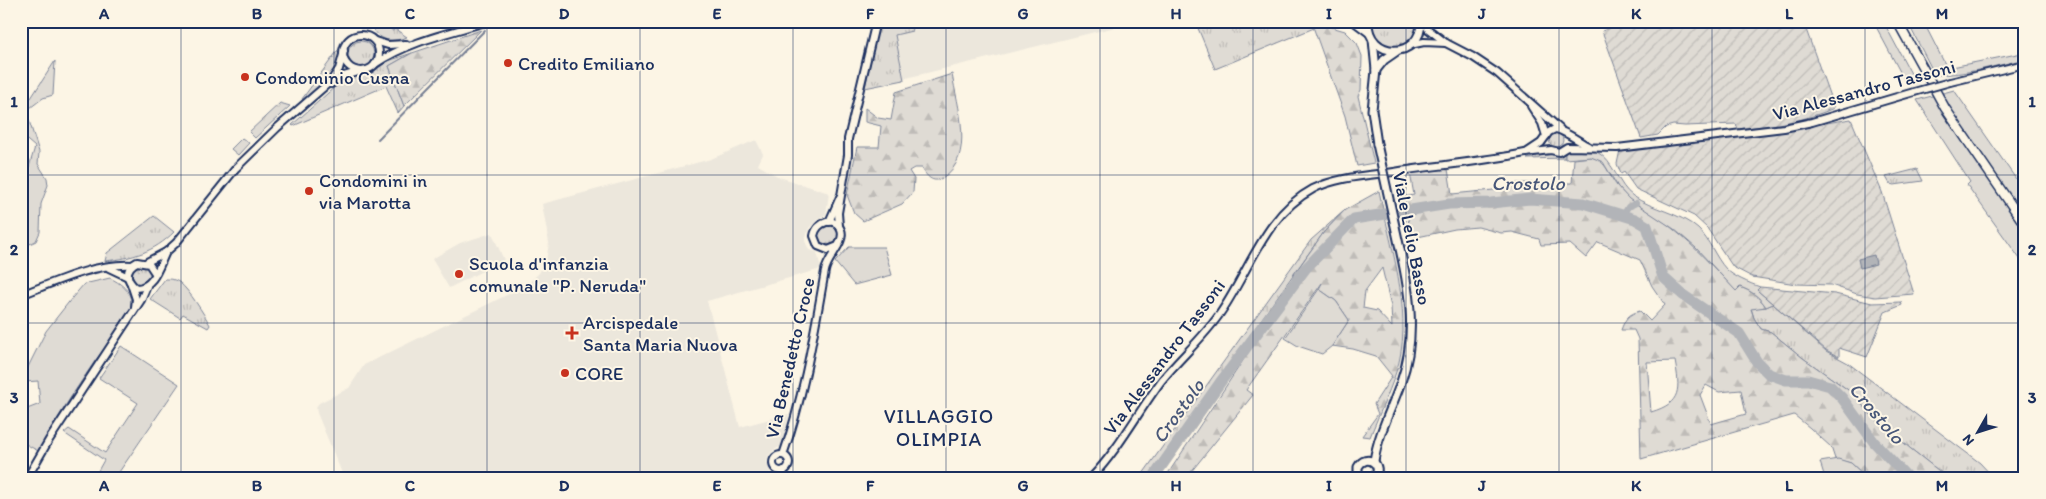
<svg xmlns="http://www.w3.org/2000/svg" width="2046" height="499" viewBox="0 0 2046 499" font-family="Itim,sans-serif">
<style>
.built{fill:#ece7dc}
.grass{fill:url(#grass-tufts);stroke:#7d8599}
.forest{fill:url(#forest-firs);stroke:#7d8599;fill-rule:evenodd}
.park{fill:#dfdbd4;stroke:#7d8599}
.garden{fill:url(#garden-furrows);stroke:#7d8599}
.water{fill:#b2b4b8;stroke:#767f94}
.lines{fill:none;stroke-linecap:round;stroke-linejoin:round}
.stream{stroke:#767f94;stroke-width:2}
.canal{stroke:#b2b4b8;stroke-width:6}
.river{stroke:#b2b4b8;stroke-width:11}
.tertiary-casing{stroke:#1b2f5e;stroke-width:10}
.secondary-casing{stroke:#1b2f5e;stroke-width:11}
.primary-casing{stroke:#1b2f5e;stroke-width:11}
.tertiary{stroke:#fcf5e5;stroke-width:6}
.secondary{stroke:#fcf5e5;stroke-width:7}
.primary{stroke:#fcf5e5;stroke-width:8}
.tertiary-bridge-casing{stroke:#1b2f5e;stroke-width:10;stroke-linecap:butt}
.secondary-bridge-casing{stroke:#1b2f5e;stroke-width:11;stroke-linecap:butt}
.tertiary-bridge{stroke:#fcf5e5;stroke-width:6}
.secondary-bridge{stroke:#fcf5e5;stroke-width:7}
.grid{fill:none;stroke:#1b2f5e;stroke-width:1;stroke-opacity:0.55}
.poi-dot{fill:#c8321e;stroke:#fcf5e5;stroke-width:2}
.labels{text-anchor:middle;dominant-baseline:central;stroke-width:4;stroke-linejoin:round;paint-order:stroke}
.poi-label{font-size:19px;fill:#1b2f5e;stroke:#fcf5e5;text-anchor:start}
.street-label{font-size:19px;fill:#1b2f5e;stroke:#fcf5e5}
.water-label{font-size:20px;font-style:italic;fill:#485779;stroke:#fcf5e5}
.neighbourhood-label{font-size:20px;letter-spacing:1px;fill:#1b2f5e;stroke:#fcf5e5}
.neatline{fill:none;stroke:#1b2f5e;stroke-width:2}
.grid-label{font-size:16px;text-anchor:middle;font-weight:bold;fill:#1b2f5e}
</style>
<defs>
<pattern id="grass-tufts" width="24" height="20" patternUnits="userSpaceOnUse" patternTransform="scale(1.25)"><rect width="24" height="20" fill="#dfdbd4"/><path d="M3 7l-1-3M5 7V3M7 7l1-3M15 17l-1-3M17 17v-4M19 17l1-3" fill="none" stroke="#bfbcb8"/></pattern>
<pattern id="forest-firs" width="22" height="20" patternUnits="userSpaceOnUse" patternTransform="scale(1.25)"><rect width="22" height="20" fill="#dfdbd4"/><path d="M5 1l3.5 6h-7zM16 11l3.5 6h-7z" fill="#bfbcb8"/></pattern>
<pattern id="garden-furrows" width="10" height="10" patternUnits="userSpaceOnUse" patternTransform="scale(1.25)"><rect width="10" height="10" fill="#dfdbd4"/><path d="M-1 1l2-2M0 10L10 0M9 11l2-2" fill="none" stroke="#bfbcb8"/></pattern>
</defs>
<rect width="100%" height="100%" fill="#fcf5e5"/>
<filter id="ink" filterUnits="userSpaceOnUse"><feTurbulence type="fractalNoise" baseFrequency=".02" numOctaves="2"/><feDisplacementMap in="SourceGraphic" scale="10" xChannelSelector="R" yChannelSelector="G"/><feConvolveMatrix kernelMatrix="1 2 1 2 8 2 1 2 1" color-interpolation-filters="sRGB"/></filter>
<g filter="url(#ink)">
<g class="built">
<path d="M880,21H1140L865,88Z"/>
<path d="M756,140L763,154L758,165L779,177L829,193L826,214L818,219L809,228L805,241L809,250L817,252L821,269L707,301L740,427L789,414L782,446L774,450L768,456L767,462L772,478H344L317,413L316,407L319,403L349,388L364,365L527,285L539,273L546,261L549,243L542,204L711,159Z"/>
<path d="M492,233L504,260L449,288L432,259L460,243Z"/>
</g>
<g class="grass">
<path d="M369,21H380L393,31L395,29L407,37C388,44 378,40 369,21Z"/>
<path d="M879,21H910L912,31L895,35L904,80L865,88Z"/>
<path d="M1195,21H1284L1312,24L1314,28L1215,69Z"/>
<path d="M1373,21H1416C1420,55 1370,56 1373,21Z"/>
<circle cx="361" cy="54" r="13"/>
<path d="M344,42L339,62L334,74L304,101L302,99Z"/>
<path d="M412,53L389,66L404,106L398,113L386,86L293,126L292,125L337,85L350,77L373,72L388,61Z"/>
<path d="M280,103L290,106L255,138L249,132Z"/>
<circle cx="1556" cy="140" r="7"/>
<path d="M242,138L249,143L238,155L231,149Z"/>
<path d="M1545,153L1557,156L1565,153V158L1527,159Z"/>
<path d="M1917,169L1923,181L1894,185L1890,184L1886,177Z"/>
<path d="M1345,210L1324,232L1147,478H1140L1311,240Z"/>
<path d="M154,216L174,232C154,252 133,258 105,261L107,253Z"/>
<circle cx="828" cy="236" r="11"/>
<circle cx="141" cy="274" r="10"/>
<path d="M165,279C170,279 175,279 180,283C189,290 204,314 210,325L208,328L183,314L180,318L150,299Z"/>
<path d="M1773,304L1826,351L1848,363L1980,463L1994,478H1948L1911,449L1871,415L1851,392L1803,358L1771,332L1761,329L1754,318L1751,308L1766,307Z"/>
</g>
<g class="forest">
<path d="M1311,21L1345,31L1357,43L1362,56L1361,90L1358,96L1374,163L1357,166L1345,116Z"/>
<path d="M481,30L404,106L389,66L412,53Z"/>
<path d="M952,74C957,105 976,158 942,178C933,184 926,176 922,168H914L909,171L914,179L913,192L902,204L863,221L854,213L847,195L857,147H879L881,126L865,122V108L878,118L891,120L896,92Z"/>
<path d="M1591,157C1608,161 1608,176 1618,187C1633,205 1656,214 1673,229C1696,247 1715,270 1736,290L1740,287C1751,291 1759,296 1766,307L1751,309L1754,318L1761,329L1771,332L1803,358L1851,392L1871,415L1911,449L1948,478H1867L1851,463L1835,459L1831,447L1810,428L1794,415L1641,459L1638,339L1634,330H1621C1625,319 1628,314 1640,311L1650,321L1665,305L1652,286L1640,260L1598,242L1586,258L1570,244L1541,245L1539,239L1512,232L1501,233L1478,227L1455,229L1413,238L1402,197L1414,195L1410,173L1448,169L1452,194L1504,189L1517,183H1572L1574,159ZM1675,361C1680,389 1682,403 1651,412L1647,362ZM1706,385L1719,392L1741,390L1746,414L1711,424L1700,395Z"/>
<path d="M1379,191C1390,243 1412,309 1399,362C1393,385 1379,414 1370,437L1362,436L1378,414L1374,404L1392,376L1376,356L1353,349L1332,346L1349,320L1336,301L1319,289L1322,283L1246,390L1253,395L1186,478H1165L1254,344L1298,282L1292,277L1324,232L1345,210ZM1382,268L1391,306L1392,327L1377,311L1363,308L1365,291Z"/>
</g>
<g class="park">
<path d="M1873,21H1883L1916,83L1905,81Z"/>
<path d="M1907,21H1923L1947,68L2022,53L2025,59C1995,66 1965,75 1935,75Z"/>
<path d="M55,61L53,95L43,98L26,111L39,152L38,164L47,178L48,185L41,204L40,232L36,241L21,248V179L29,167L35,147L21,135V101L26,95L31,98Z"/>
<path d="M1954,90L2016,179L2025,177V266L1967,185L1970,182L1917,100Z"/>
<path d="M1571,150C1578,151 1591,149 1597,152C1614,161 1618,186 1633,196C1653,210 1679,212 1698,229C1710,240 1715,257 1726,269C1734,277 1749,283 1760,287L1757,290L1773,304L1766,307C1759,296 1751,291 1740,287L1736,291L1696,248L1674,229L1629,199L1618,187L1603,162L1591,157L1565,159V153Z"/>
<path d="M849,247H884L892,275L854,285L835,262Z"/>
<path d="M110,278C120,283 131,290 131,303C132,319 102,350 93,364C74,392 54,421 40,452L22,442V411L40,404L38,381L24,382L28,367L46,331L72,298L84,284Z"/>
<path d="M1319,289L1336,301L1349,320L1332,346L1322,354L1298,346L1285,338Z"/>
<path d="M121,346L179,384L115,478H94L104,460L64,433L69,429L105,453L138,403L99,378Z"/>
<path d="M1838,459L1851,463L1867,478H1825L1820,462Z"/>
</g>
<g class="garden">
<path d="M1627,21H1803L1834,108C1805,121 1776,125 1745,128L1738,129L1736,124L1685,126L1673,125L1666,127L1658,135L1641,138L1602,31Z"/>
<path d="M1851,119L1882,192L1914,294L1875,297L1857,294L1831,285L1796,284L1752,277L1733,267L1707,228L1694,216L1636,189L1624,172L1621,174L1617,164L1620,150L1741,137Z"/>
<path d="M1760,287L1835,294L1872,303L1901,302L1902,305L1885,312L1867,357L1839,348V357L1826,350L1757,290Z"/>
</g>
<path class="water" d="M1874,255L1876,264L1860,268L1858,259Z"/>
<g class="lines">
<path class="stream" d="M378,139L485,30"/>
<path class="canal" d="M1623,215L1628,207L1636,203"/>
<path class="river" d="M1153,478L1222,380L1306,268L1354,219L1449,204L1491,203L1530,199L1583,203L1635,219L1647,226L1663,277L1683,295L1739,333L1757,362L1769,374L1786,380H1808L1830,386L1842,398L1874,442L1908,478"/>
<g class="tertiary-casing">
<g id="tertiary">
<path d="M1353,21L1369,33"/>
<path d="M1423,21L1428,29L1446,43L1473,57L1497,73L1560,129"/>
<circle cx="361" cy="53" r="18"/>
<path d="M375,41L388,45L406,44"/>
<path d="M1410,45L1424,42L1446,43"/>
<path d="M375,64C409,41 450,33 489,21"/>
<path d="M1950,82L2025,64"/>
<path d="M331,84L344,76L358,72"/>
<path d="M1531,106L1542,123L1546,136"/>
<path d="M1526,153L1541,143L1549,132L1555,129C1562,129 1580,142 1588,146"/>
<path d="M829,222L840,197"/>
<path d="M839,226L838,213L848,155V139L876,21"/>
<path d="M147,262L166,252L176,243L236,168L277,128L331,81L339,69L344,51"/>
<path d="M109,268L128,277"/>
<path d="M155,273L149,264L137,262C125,268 125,280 136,288C154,288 159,266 166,252"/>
<path d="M131,284L136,299L135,307"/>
<path d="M21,295C55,282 95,263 132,265"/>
<path d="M783,455C804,396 814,333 825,271C827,258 846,242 841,230C835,215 816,222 814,236L818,246L828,250L838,246"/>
<circle cx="781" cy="463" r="8"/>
<path d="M27,478L49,440L141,300L147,286"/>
<path d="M782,478L784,470"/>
<path d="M1091,478C1119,449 1138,412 1162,380C1180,358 1203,338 1219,315C1249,273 1264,215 1313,189C1335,178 1362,176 1386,173C1432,166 1479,162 1525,153L1551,150L1559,152L1567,147L1617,148L1784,128L1812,122L1914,92"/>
</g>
</g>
<g class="secondary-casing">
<g id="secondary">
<path d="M1368,21C1367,60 1422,60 1421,21"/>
<path d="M1373,40L1376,70L1372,110L1377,144"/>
<path d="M1376,70L1384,60L1397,51"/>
<path d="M1374,461C1378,434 1392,408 1401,382C1417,337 1410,294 1400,249"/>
<path d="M1361,478L1358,473V467C1366,452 1385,465 1374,478"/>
</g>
</g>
<g class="primary-casing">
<path id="primary" d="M1897,21L1945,108L2025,225"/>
</g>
<use href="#tertiary" class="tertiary"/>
<use href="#secondary" class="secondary"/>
<use href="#primary" class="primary"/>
<g class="tertiary-bridge-casing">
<path id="tertiary-bridge" d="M1914,92L1950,82"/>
</g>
<g class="secondary-bridge-casing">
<path id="secondary-bridge" d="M1377,144L1400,249"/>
</g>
<use href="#tertiary-bridge" class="tertiary-bridge"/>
<use href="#secondary-bridge" class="secondary-bridge"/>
</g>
</g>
<path class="grid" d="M181,21V478M334,21V478M487,21V478M640,21V478M793,21V478M946,21V478M1100,21V478M1253,21V478M1406,21V478M1559,21V478M1712,21V478M1865,21V478M21,175H2025M21,323H2025"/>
<g class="poi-dot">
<circle cx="508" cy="63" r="5"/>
<circle cx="245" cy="77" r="5"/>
<circle cx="309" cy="191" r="5"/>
<circle cx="459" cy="274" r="5"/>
<path d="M569.5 325.5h5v5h5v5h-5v5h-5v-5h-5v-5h5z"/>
<circle cx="565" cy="373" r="5"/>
</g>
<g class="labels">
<g class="poi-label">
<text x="518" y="63">Credito Emiliano</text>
<text x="255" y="77">Condominio Cusna</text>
<text x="319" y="180">Condomini in<tspan x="319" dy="22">via Marotta</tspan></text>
<text x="469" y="263">Scuola d'infanzia<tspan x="469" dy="22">comunale "P. Neruda"</tspan></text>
<text x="583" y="322">Arcispedale<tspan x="583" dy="22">Santa Maria Nuova</tspan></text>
<text x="575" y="373">CORE</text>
</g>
<g class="street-label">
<text transform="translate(1864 90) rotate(-15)">Via Alessandro Tassoni</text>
<text transform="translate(1412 238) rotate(79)">Viale Lelio Basso</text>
<text transform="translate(1164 357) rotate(-53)">Via Alessandro Tassoni</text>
<text transform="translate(790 358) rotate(-77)">Via Benedetto Croce</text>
</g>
<g class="water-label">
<text x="1528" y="183">Crostolo</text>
<text transform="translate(1178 411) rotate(-54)">Crostolo</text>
<text transform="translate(1877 413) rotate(50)">Crostolo</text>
</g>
<g class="neighbourhood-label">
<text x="939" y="416">VILLAGGIO<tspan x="939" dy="23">OLIMPIA</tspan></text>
</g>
</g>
<rect width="2046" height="499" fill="none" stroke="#fcf5e5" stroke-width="55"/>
<g transform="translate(1978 432) rotate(231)" stroke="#fcf5e5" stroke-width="4" paint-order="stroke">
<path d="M0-4L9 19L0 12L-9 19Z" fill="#1b2f5e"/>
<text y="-8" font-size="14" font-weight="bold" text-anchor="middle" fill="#1b2f5e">N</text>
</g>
<rect x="28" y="28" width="1990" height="444" class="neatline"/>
<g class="grid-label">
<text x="104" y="19">A</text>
<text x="257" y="19">B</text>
<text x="410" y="19">C</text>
<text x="564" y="19">D</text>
<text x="717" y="19">E</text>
<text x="870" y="19">F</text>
<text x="1023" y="19">G</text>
<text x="1176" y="19">H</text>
<text x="1329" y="19">I</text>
<text x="1482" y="19">J</text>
<text x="1636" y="19">K</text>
<text x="1789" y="19">L</text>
<text x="1942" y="19">M</text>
<text x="14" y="107">1</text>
<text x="2032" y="107">1</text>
<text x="14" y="255">2</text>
<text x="2032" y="255">2</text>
<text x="14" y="403">3</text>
<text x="2032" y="403">3</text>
<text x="104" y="491">A</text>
<text x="257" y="491">B</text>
<text x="410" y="491">C</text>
<text x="564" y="491">D</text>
<text x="717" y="491">E</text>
<text x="870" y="491">F</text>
<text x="1023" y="491">G</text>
<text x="1176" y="491">H</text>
<text x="1329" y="491">I</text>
<text x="1482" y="491">J</text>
<text x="1636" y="491">K</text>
<text x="1789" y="491">L</text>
<text x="1942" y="491">M</text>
</g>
</svg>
